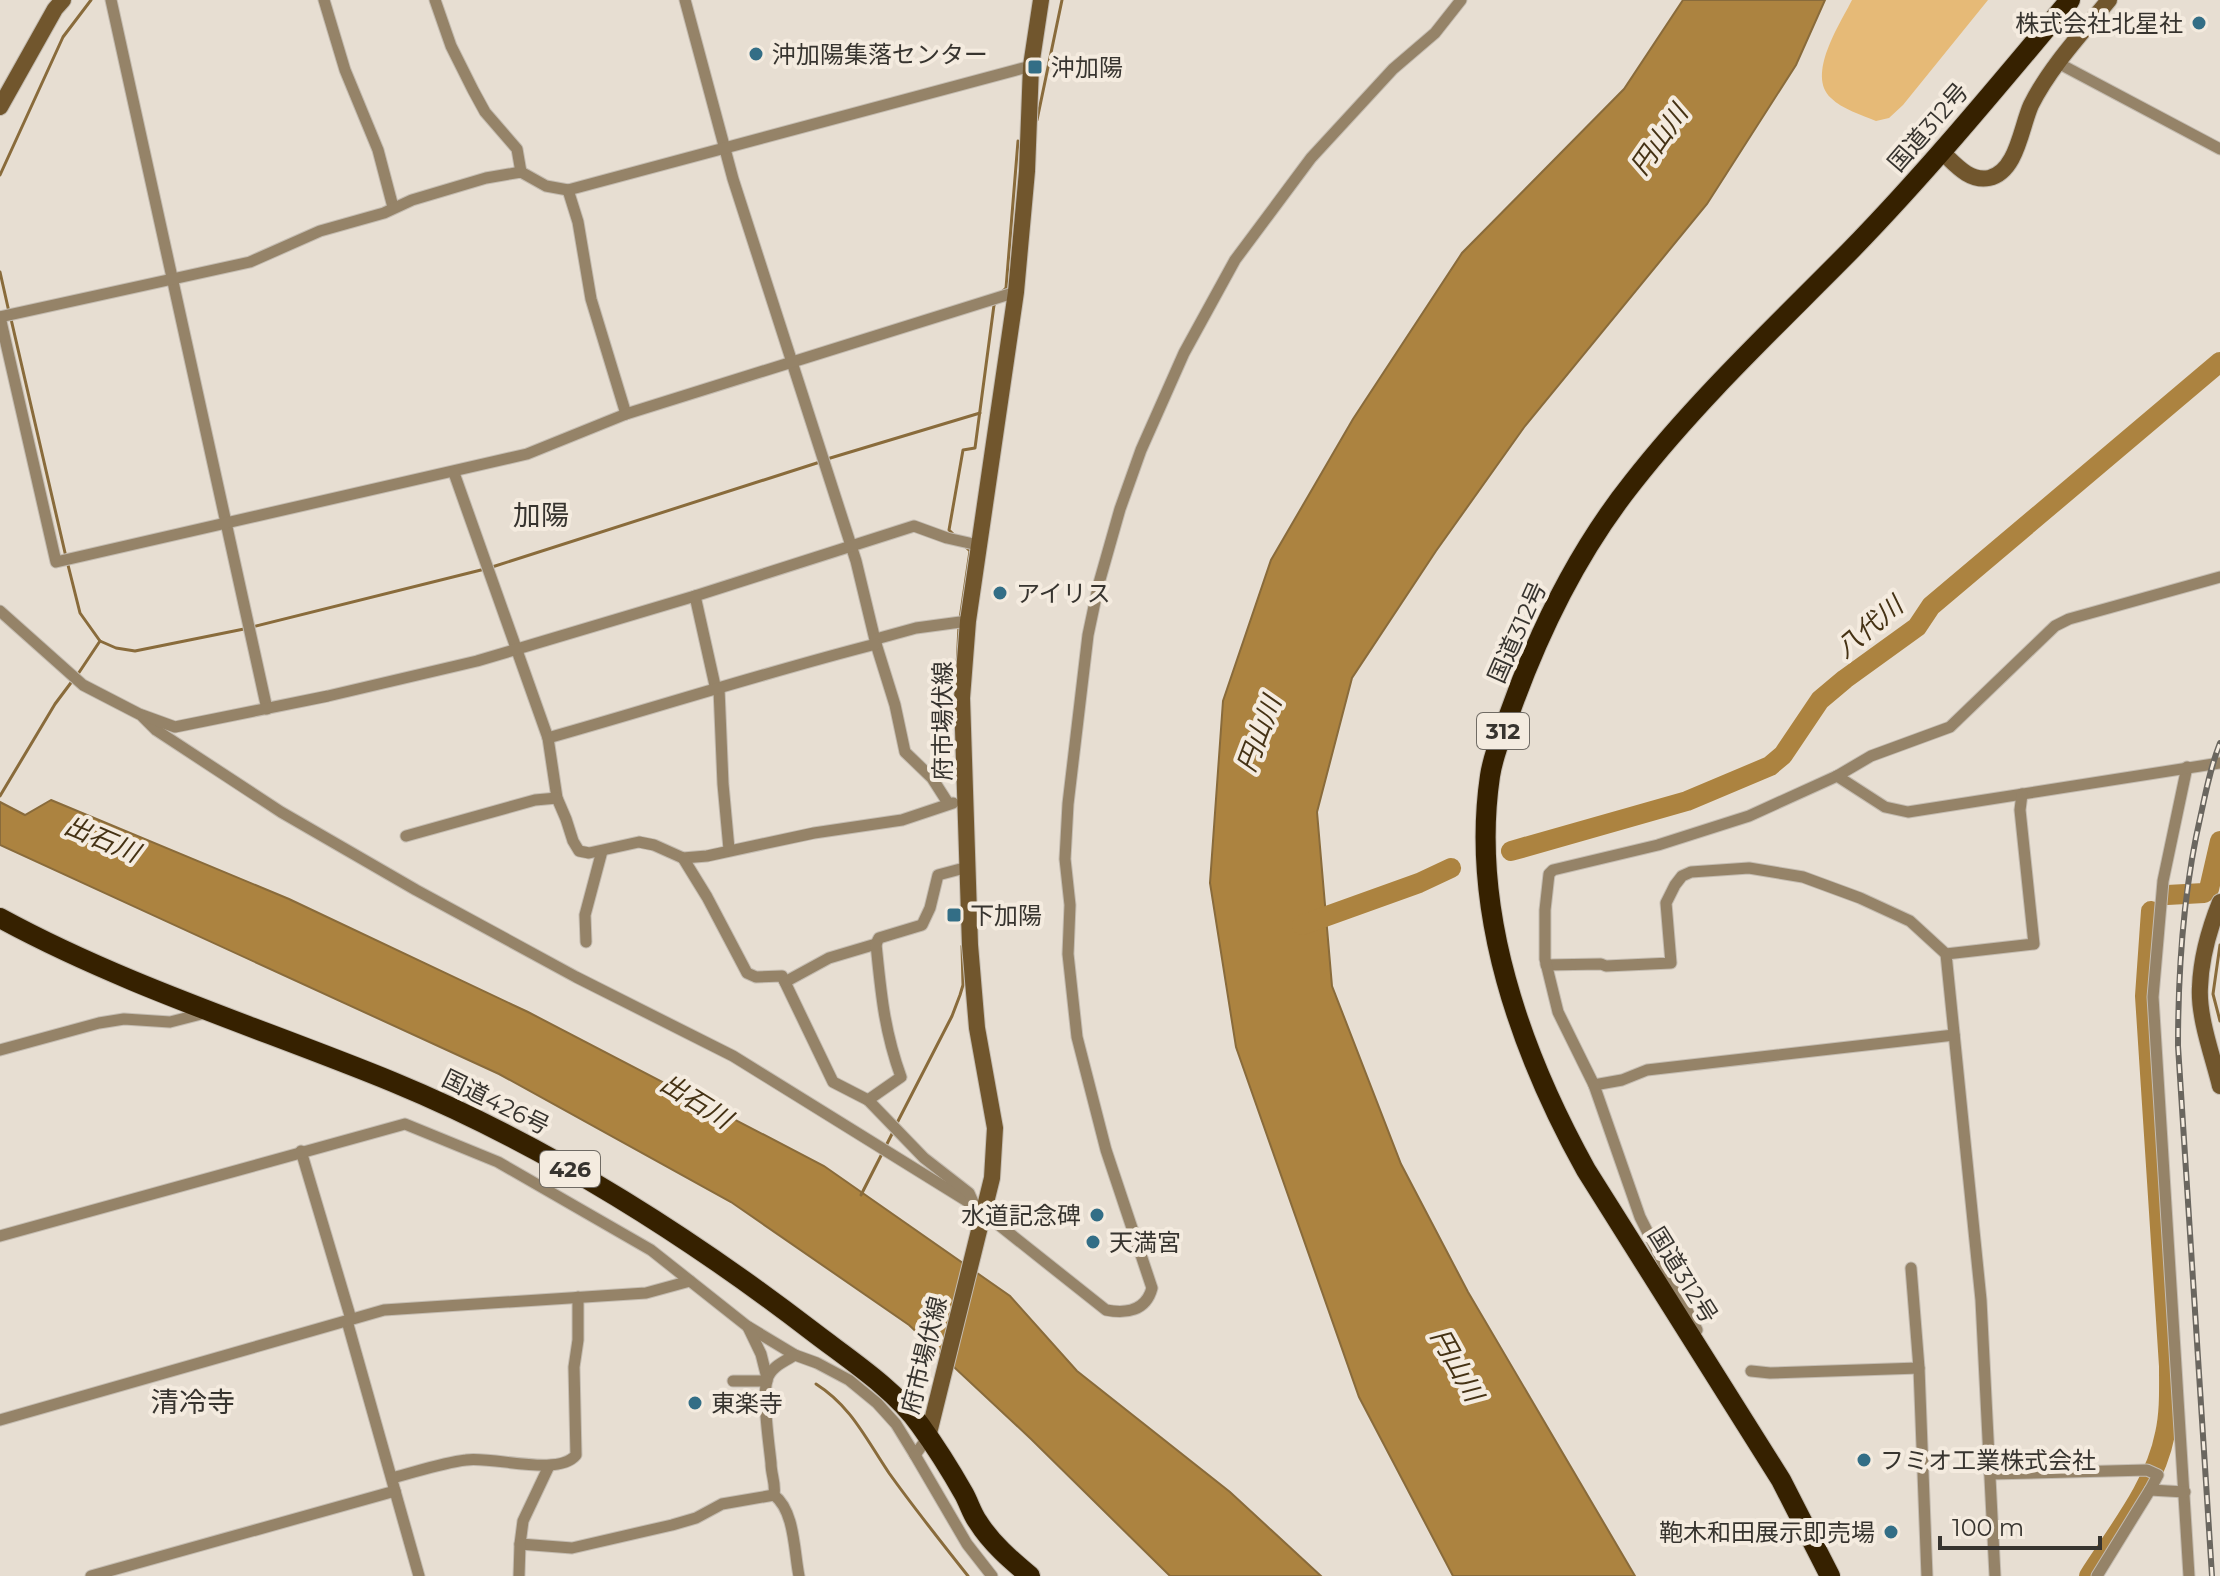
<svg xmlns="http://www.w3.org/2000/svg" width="2220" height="1576" viewBox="0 0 2220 1576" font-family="Montserrat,'Noto Sans JP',sans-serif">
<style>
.green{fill:#e6ba77}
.water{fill:#ac8340;stroke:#896b3b;stroke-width:2}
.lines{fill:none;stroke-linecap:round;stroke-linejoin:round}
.stream{stroke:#896b3b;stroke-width:3}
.river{stroke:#ac8340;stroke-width:20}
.street-casing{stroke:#c4bcb1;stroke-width:13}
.secondary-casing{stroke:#c4bcb1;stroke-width:18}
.highway-casing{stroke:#c4bcb1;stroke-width:22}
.street{stroke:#958368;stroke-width:11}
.secondary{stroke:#71562d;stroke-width:16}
.highway{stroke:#362100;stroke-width:20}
.rail-casing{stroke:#6a665f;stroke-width:6}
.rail{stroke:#f4ebdf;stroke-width:3;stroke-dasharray:9;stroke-linecap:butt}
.poi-dot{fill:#336e86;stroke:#f4ebdf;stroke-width:3}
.labels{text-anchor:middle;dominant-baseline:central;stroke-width:8;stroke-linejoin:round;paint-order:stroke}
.shield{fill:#f4ebdf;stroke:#706b64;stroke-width:2}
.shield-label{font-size:22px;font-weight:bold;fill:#37342f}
.poi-label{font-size:24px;fill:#37342f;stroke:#f4ebdf;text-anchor:start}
.street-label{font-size:24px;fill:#37342f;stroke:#f4ebdf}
.water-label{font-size:26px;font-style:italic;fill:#453214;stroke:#f4ebdf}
.quarter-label{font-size:28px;fill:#37342f;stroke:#f4ebdf}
</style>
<rect width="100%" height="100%" fill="#e7ded2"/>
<path class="green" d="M1852,0H1988L1903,105L1889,118L1876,121C1862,115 1842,109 1831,98C1806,75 1840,24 1852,0Z"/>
<g class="water">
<path d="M1683,0H1825L1796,65L1707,204L1525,426L1436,551L1352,678L1317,812L1332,986L1401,1164L1468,1292L1635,1576H1453L1359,1397L1236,1047L1210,883L1223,701L1271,560L1353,419L1462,253L1624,89Z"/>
<path d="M51,800L289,899L528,1012L824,1166L1010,1296L1077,1371L1230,1492L1321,1576H1170L1031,1439L909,1325L731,1202L499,1074L0,845V802L25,815Z"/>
</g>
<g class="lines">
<g class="stream">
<path d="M1037,120L1062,0"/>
<path d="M0,175L63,37L91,0"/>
<path d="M0,272L9,312"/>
<path d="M1003,291L1006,288L1018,141"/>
<path d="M11,319L66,557"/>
<path d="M827,459L980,413"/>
<path d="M953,534L949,530L963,450L975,448L994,305L997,301"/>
<path d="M68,565L80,613L100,641L78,674"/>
<path d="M492,567L820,462"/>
<path d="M960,619L970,551L964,545"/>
<path d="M252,627L485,569"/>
<path d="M100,641L116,648L135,651L244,629"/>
<path d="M957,667L959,626"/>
<path d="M0,796L55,704L73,680"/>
<path d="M2220,945L2213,994L2220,1021"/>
<path d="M897,1123L952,1016L960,995L963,985L962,946"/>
<path d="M861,1195L894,1130"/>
<path d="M816,1384C851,1406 866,1439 889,1473C914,1508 941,1542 968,1576"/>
</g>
<g class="river">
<path d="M1511,851L1687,801L1770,766L1783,755L1820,700L1845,679L1917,627L1931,606L2220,362"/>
<path d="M2167,895L2204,893L2209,889L2220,841"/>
<path d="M1302,925L1419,883L1451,868"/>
<path d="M2089,1576C2117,1532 2155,1486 2165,1434C2170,1412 2169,1389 2169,1366L2145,996L2151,911"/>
</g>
<g class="street-casing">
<g id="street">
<path d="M111,0L267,709"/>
<path d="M324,0L345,70L378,150L393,207"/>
<path d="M435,0L451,46L473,90L485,112L517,149L521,172"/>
<path d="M685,0L733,179L856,561L876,644L895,705L905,752L932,778L948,803"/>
<path d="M2058,63L2220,149"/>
<path d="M568,190L578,222L591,299L626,414"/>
<path d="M0,317L56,562L527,454L626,414L1016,292"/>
<path d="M0,317L250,262L320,231L384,213L412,200L486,178L521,172L546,186L568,190L1031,66"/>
<path d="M454,473L548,738L557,798L566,819L573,841L579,851L589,853L639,842L654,845L683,858L707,856L814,833L902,820L953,803"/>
<path d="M695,596L716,690"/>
<path d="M0,611L83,685L141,715L156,730L281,812L416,890L576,977L733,1056L975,1206L1106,1310C1126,1314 1146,1311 1152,1288L1106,1150L1077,1037L1068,954L1070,905L1065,859L1068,804L1088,635L1099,583L1120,509L1141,450L1184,353L1235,260L1311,158L1393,69L1435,33L1461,0"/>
<path d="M876,639L916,628L968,621"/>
<path d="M719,689L723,784L729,849"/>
<path d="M142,715L175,727L328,696L477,661L695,596L914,526L947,538L978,545"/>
<path d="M548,738C658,707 766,672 876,644"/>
<path d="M2187,767L2163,881L2153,997L2189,1576"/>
<path d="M1837,776L1885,807L1908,812L2220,763"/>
<path d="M406,836L535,800L557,798"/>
<path d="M683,858L707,897L747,973L756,977L782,976L833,1082L868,1100L924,1158L969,1193L973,1202"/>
<path d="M586,942L585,915L602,851"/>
<path d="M1546,965L1601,964L1606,966L1671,963L1666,903L1675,885L1682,876L1691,872L1749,868L1803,877L1860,898L1910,921L1946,954"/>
<path d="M785,982L829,958L876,944L879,938L922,925L930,908L938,875L968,867"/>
<path d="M0,1050L99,1023L124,1019L170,1022L209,1012"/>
<path d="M1594,1085L1622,1080L1647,1070L1954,1035"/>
<path d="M868,1100L901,1077C884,1030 881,993 876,944"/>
<path d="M301,1151L351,1319"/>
<path d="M0,1236L405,1124L498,1162L651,1250L747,1326L795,1355L817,1363L849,1380L877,1403L896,1424L915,1455L928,1437"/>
<path d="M1911,1268L1919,1368L1927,1576"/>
<path d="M347,1321L419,1576"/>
<path d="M748,1327L761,1354L767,1378"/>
<path d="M1697,1330L1640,1217L1594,1085L1558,1012L1545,959V910L1549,874L1553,870L1658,845L1749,816L1837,776L1871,756L1950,727L2055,626L2069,619L2220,577"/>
<path d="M795,1355C785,1361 770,1367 767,1380C762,1398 769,1443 771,1463C771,1475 776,1483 774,1495C795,1511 794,1552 799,1576"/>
<path d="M1751,1371L1770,1373L1919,1368"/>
<path d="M733,1381H767"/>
<path d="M0,1420L384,1310L646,1293L690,1281"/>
<path d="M915,1455L967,1544L992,1576"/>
<path d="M549,1466L523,1521L520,1544L572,1548L672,1525L696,1518L722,1504L774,1495"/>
<path d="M1990,1474L2147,1470L2158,1475L2150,1490"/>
<path d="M392,1478C416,1472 441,1463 466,1460C494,1456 558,1477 576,1455L574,1367L578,1340V1297"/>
<path d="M91,1576L395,1491"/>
<path d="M519,1576L520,1544"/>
<path d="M1995,1576L1981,1300L1946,954L2034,944L2020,810L2022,794"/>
<path d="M2097,1576L2150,1490L2185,1492"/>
</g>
</g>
<g class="secondary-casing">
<g id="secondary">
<path d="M0,107L55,9L63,0"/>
<path d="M1942,152C1955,164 1969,182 1989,178C2017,172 2021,127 2031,105C2050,67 2082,33 2109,0"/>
<path d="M2220,902C2210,927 2201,959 2200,987C2198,1017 2213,1057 2220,1086"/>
<path d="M928,1437L992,1178L995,1128L977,1028L970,945L962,698L968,621L1016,292L1027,171L1031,66L1041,0"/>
</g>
</g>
<g class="highway-casing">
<g id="highway">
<path d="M0,918C125,986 261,1028 393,1082C543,1144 683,1232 812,1331C847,1358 895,1389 920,1425C936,1447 951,1471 964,1494C969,1503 972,1514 978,1522C991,1543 1011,1560 1030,1576"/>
<path d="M1830,1576L1781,1480L1586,1170C1521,1053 1470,911 1490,776C1493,755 1502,735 1509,715C1538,633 1578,551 1633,482C1698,399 1775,327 1849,252C1927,172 1998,86 2070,0"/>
</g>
</g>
<use href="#street" class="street"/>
<use href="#secondary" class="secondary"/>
<use href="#highway" class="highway"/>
<g class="rail-casing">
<path id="rail" d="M2212,1576L2178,1046C2178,967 2183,891 2201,814C2206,790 2211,766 2220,743"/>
</g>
<use href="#rail" class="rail"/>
</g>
<g class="poi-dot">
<circle cx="2199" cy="23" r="8"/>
<circle cx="756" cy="54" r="8"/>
<rect x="1027" y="59" width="16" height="16" rx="4"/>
<circle cx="1000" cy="593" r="8"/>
<rect x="946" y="907" width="16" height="16" rx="4"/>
<circle cx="1097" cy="1215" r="8"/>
<circle cx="1093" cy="1242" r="8"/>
<circle cx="695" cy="1403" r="8"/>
<circle cx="1864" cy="1460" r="8"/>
<circle cx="1891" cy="1532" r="8"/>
</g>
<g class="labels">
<g class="shield">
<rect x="1477" y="713" width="52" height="36" rx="6"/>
<rect x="540" y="1151" width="60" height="36" rx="6"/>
</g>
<g class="shield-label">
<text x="1503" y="731">312</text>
<text x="570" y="1169">426</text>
</g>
<g class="poi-label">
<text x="2183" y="23" text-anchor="end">株式会社北星社</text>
<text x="772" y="54">沖加陽集落センター</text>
<text x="1051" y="67">沖加陽</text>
<text x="1016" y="593">アイリス</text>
<text x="970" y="915">下加陽</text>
<text x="1081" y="1215" text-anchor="end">水道記念碑</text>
<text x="1109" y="1242">天満宮</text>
<text x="711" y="1403">東楽寺</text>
<text x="1880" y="1460">フミオ工業株式会社</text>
<text x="1875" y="1532" text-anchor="end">鞄木和田展示即売場</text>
</g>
<g class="street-label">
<text transform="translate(1928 127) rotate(-49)">国道312号</text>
<text transform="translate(1517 632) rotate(-66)">国道312号</text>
<text transform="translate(942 721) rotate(-90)">府市場伏線</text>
<text transform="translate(496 1102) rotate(26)">国道426号</text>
<text transform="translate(1683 1275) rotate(58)">国道312号</text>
<text transform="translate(924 1355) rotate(-76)">府市場伏線</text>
</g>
<g class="water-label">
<text transform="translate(1659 140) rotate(-55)">円山川</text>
<text transform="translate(1869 627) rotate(-40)">八代川</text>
<text transform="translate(1259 734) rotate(-69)">円山川</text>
<text transform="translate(102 839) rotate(23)">出石川</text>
<text transform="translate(696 1101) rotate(32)">出石川</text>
<text transform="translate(1457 1365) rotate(61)">円山川</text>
</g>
<g class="quarter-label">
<text x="541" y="515">加陽</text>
<text x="193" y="1402">清冷寺</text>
</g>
</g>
<path d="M1940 1536v12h160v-12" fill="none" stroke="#37342f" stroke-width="4"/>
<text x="1952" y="1536" font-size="24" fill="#37342f" stroke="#f4ebdf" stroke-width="6" paint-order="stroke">100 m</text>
</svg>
